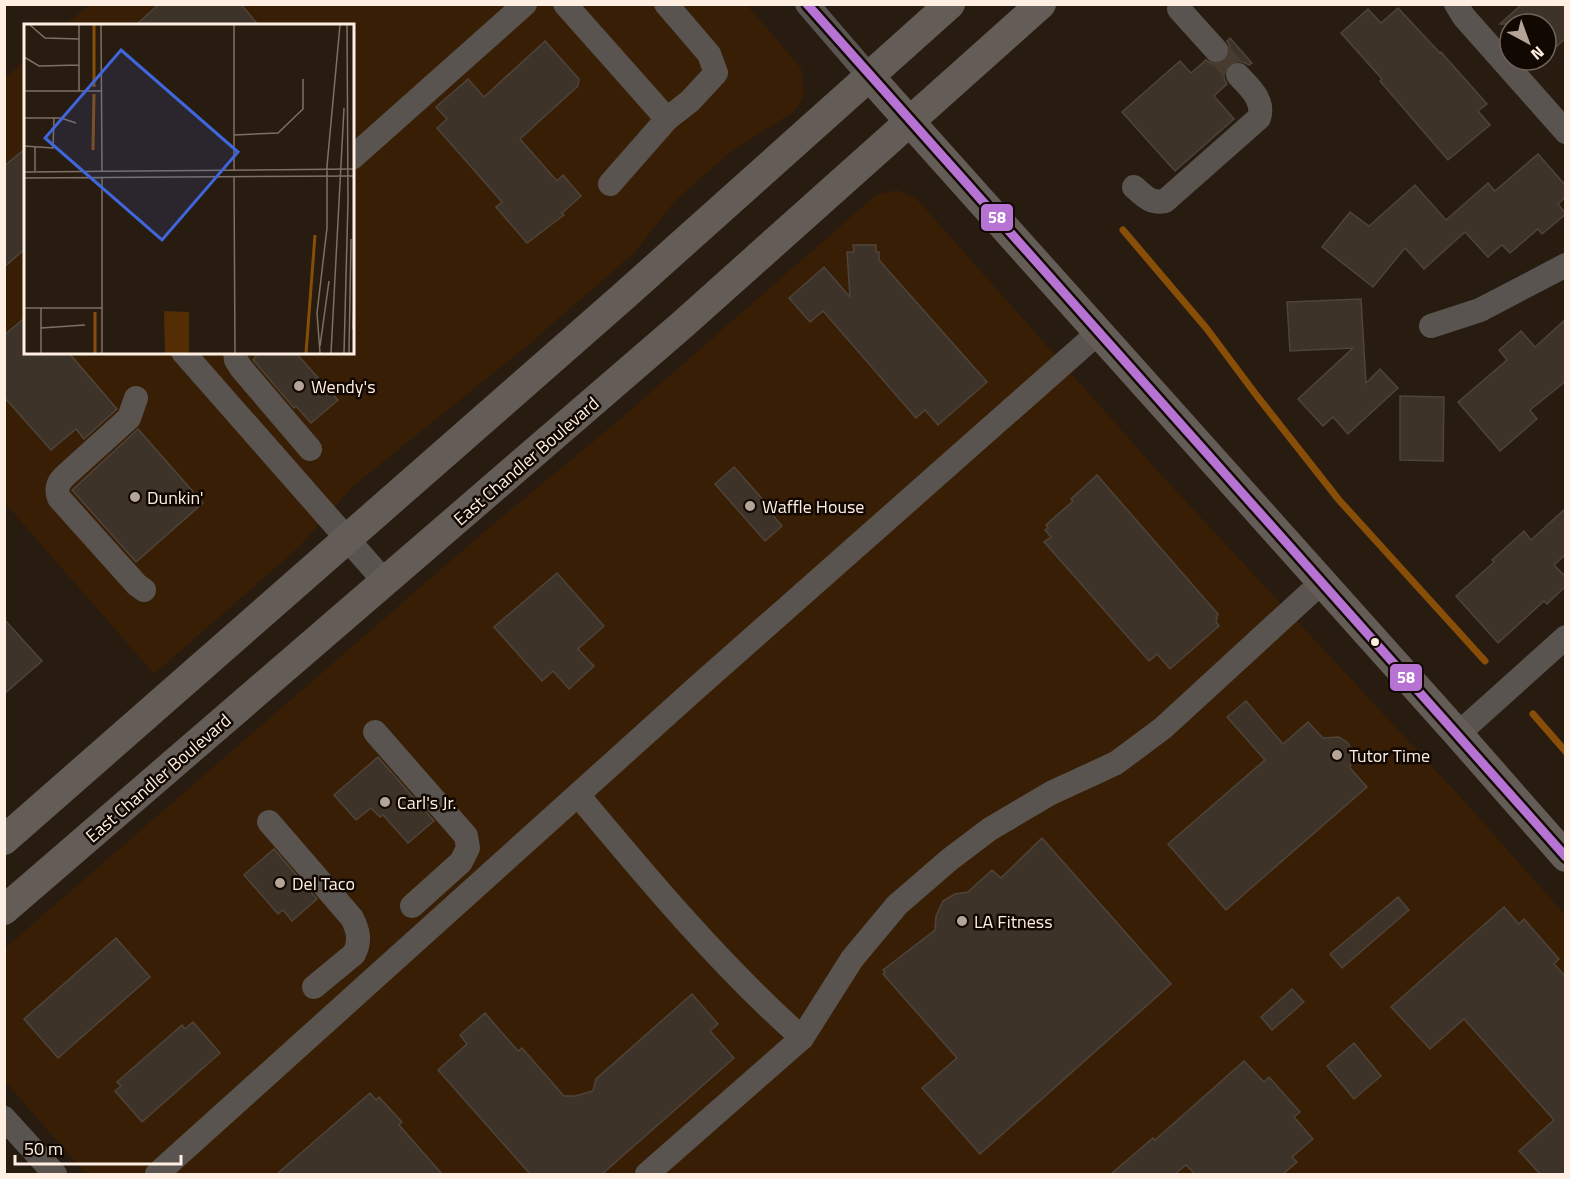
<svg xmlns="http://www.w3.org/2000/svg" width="1570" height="1179" viewBox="0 0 1570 1179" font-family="'Titillium Web',sans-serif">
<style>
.built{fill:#381e04}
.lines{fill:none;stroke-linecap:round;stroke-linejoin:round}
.stream{stroke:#884e07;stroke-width:7}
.building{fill:#3e3329;stroke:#4e443a;stroke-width:1.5}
.minor-tunnel{stroke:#483b30;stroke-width:24;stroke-dasharray:24 12;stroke-linecap:butt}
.minor{stroke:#59544f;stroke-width:24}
.major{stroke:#645c56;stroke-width:30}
.bus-1-casing{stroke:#120802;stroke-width:14}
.bus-1{stroke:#b673d3;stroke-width:9}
.poi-dot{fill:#b4a598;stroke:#120802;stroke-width:2}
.bus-dot{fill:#ffefe2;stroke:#120802;stroke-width:2}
.labels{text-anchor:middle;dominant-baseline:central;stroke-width:5;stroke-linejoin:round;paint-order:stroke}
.poi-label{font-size:18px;fill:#ffefe2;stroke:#120802;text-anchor:start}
.street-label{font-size:18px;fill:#ffefe2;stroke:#120802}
.inset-river{fill:none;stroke:#884e07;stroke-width:3}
.inset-road{fill:none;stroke:#7e7064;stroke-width:1.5}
.view{fill:#3f66da;fill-opacity:0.15;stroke:#3f66da;stroke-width:3}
.inset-edge{fill:none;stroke:#ffefe2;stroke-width:3}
.line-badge{stroke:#120802;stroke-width:2}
.badge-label{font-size:16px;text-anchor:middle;font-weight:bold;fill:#fff}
</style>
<rect width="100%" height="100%" fill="#281b10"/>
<g class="built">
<path d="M89,5H747L801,68L804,92L801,102L792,113L730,152L675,201L635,252L528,345L352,487L299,547L154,674L5,503L4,79L25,60L26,352H352V26L65,25Z"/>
<path d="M897,190L916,198L1155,468L1466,803L1565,915V1174H86L5,1081L4,949L478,537L626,414L876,195Z"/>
</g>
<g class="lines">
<g class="stream">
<path d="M1123,230L1207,329L1257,396L1339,500L1485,661"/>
<path d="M1533,714L1566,752"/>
</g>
</g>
<g class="building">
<path d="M159,4H241L259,26H135Z"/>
<path d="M1522,4H1566V38L1546,56V24H1500Z"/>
<path d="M1398,8L1440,53L1441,52L1487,104L1478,111L1490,125L1448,160L1380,81L1382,79L1341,33L1368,9L1381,23Z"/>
<path d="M1230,38L1252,63L1249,65L1243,62L1235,61L1229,64L1224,72V78L1227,84L1214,96L1234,119L1175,171L1122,112L1180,61L1191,73L1206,60L1212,64H1220L1225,61L1230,54V46L1227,41Z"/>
<path d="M545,41L579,79L578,86L520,139L557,181L563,175L581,196L562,213L564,215L527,243L496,207L502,202L437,128L447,119L436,107L468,79L484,97Z"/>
<path d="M26,148V248L4,267V166Z"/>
<path d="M1538,154L1566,186V197L1558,204L1566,214L1542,234L1538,229L1510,253L1502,245L1488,257L1465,232L1424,269L1405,248L1373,287L1322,247L1350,212L1369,226L1415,185L1446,220L1488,183L1495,191Z"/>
<path d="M853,245H876V252H879V260L987,382L938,425L925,410L916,418L823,311L810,322L789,298L824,267L850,297L847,252H854Z"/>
<path d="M1361,299L1366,383L1380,369L1398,388L1348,434L1333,417L1323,426L1298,399L1353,348L1290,351L1287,302Z"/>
<path d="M26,317V352H68L117,409L84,439L76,429L51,450L4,397V335Z"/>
<path d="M1566,319V381L1530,410L1537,419L1500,451L1458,402L1507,360L1499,350L1521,331L1535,347Z"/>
<path d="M259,352H295L338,400L311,423L296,406L294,408L253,360Z"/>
<path d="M1400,396L1444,397L1443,461L1400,460Z"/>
<path d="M138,429L203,503L136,562L72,490Z"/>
<path d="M734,467L768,505L766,507L782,526L765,541L715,484Z"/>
<path d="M1097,475L1218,614L1216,622L1219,626L1170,669L1157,654L1149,661L1044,542L1051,537L1045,530L1048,528L1046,525L1073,501L1071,499Z"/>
<path d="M1566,508V554L1554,565L1566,577V586L1547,604L1544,601L1498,643L1456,596L1494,562L1492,560L1524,531L1531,540Z"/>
<path d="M557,573L604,626L578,649L594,666L569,689L553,671L542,681L494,627Z"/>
<path d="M4,619L42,661L4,694Z"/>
<path d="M1246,701L1283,744L1308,722L1323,738L1339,737L1348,743L1353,753L1350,768L1367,787L1226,910L1168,844L1265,760L1227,717Z"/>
<path d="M378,757L434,821L408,843L383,815L380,817L371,808L356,820L334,795Z"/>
<path d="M1042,838L1171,984L980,1154L922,1088L957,1058L883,974L885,972L883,970L935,930L936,916L943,901L955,894L968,892L992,870L1001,878Z"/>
<path d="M274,849L317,899L292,921L283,910L278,914L244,875Z"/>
<path d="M1398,897L1409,910L1342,968L1330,954Z"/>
<path d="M1504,907L1519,924L1524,919L1559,959L1554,964L1566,977V1174H1540L1519,1151L1554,1120L1464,1019L1430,1049L1391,1007Z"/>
<path d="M116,938L150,977L58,1058L24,1019Z"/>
<path d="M1292,989L1304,1002L1272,1030L1261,1017Z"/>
<path d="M692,994L718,1024L710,1031L734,1058L602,1174H530L438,1070L467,1044L460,1035L485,1013L518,1051L522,1048L564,1096H575L593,1091L596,1079Z"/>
<path d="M193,1022L220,1053L142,1122L115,1091L121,1086L117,1082L182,1025L185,1029Z"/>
<path d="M1354,1043L1381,1076L1354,1099L1327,1066Z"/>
<path d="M1244,1061L1264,1082L1269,1077L1300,1112L1294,1117L1313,1139L1292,1157L1297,1162L1283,1174H1195L1186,1165L1175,1174H1111L1153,1138L1155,1140Z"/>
<path d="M370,1093L376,1100L379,1097L402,1122L399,1125L442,1174H277Z"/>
</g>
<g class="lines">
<path class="minor-tunnel" d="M1216,50L1238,75"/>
<g class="minor">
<path d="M565,4L667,119"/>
<path d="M807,4L869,76"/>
<path d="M1456,4L1464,17L1566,132"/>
<path d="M1179,9L1216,50"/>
<path d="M352,158L525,4"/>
<path d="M610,184L667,119L690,101L716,73L709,54L666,4"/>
<path d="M1134,187C1144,196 1151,204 1165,201L1259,118C1265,100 1249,87 1238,75"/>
<path d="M1431,326L1480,310L1566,265"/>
<path d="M183,352L386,583"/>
<path d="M235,352L236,360L241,368L310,449"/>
<path d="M136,398L129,418L67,474C59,481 55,487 59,498L137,585L144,590"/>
<path d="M375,732L466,836L468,848L461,862L412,906"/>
<path d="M1458,734L1566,637"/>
<path d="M578,795C648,879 720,965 802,1038"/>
<path d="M269,822L352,918C358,930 361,941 354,954L314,987"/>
<path d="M4,1118L55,1174"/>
<path d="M157,1174L694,690L1099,332"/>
<path d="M647,1174L802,1038L852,959L897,905L949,860L990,829L1051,793L1116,763L1163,728L1322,582"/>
</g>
<g class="major">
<path d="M869,76L1458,734L1566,857"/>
<path d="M4,840L625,295L950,4"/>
<path d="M4,910L682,325L1041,4"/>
</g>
<g class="bus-1-casing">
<path id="bus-1" d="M807,4L1566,857"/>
</g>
<use href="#bus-1" class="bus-1"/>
</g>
<g class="poi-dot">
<circle cx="299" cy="386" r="6"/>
<circle cx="135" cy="497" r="6"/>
<circle cx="750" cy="506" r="6"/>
<circle cx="1337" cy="755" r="6"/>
<circle cx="385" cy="802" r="6"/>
<circle cx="280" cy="883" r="6"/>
<circle cx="962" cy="921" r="6"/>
</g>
<circle class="bus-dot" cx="1375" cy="642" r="5"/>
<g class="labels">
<g class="poi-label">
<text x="311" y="386">Wendy's</text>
<text x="147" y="497">Dunkin'</text>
<text x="762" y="506">Waffle House</text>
<text x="1349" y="755">Tutor Time</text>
<text x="397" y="802">Carl's Jr.</text>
<text x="292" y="883">Del Taco</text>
<text x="974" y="921">LA Fitness</text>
</g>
<g class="street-label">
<text transform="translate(526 461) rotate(-41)">East Chandler Boulevard</text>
<text transform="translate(158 778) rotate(-41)">East Chandler Boulevard</text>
</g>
</g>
<g transform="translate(24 24)">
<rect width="330" height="330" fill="#281b10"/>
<path d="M140,287L165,288V329H141Z" fill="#532e04"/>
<path class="inset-river" d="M70,63V1M69,126L70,70M71,288V329M282,329L291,211"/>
<path class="inset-road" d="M6,1L21,14L55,15M55,1V67M77,1L78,148M210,1V146M0,33L15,42L55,41M0,67H77M0,94H37L52,99M210,111L254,109L279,85V55M0,122L29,124L30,94M11,122V147M0,148L330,145M210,152L211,329M0,154L330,152M0,284H78M17,284V329M17,304L61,301M329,305L330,274M296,322L305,257M78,329V154M296,329L293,289L303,204V142L316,1M307,329L320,84M320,329L324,177L323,1M325,329L327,215"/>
<path class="view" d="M97,26L214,128L138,216L21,114Z"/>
<rect width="330" height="330" class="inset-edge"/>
</g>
<g class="line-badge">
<rect x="980" y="203" width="34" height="29" rx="6" fill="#b673d3"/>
<rect x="1389" y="663" width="34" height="29" rx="6" fill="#b673d3"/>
</g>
<g class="badge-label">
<text x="997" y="223">58</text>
<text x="1406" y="683">58</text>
</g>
<rect width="1570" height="1179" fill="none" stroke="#ffefe2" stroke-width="12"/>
<g transform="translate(1528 42) rotate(139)"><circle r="28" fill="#120802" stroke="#71645c" stroke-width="1.5"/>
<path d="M0-4.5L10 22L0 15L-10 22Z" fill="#b4a598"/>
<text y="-9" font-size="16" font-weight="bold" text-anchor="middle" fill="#ffefe2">N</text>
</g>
<path d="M15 1155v9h166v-9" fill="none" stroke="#ffefe2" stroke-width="3"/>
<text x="24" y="1155" font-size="18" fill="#ffefe2" stroke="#120802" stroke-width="4.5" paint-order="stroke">50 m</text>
</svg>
